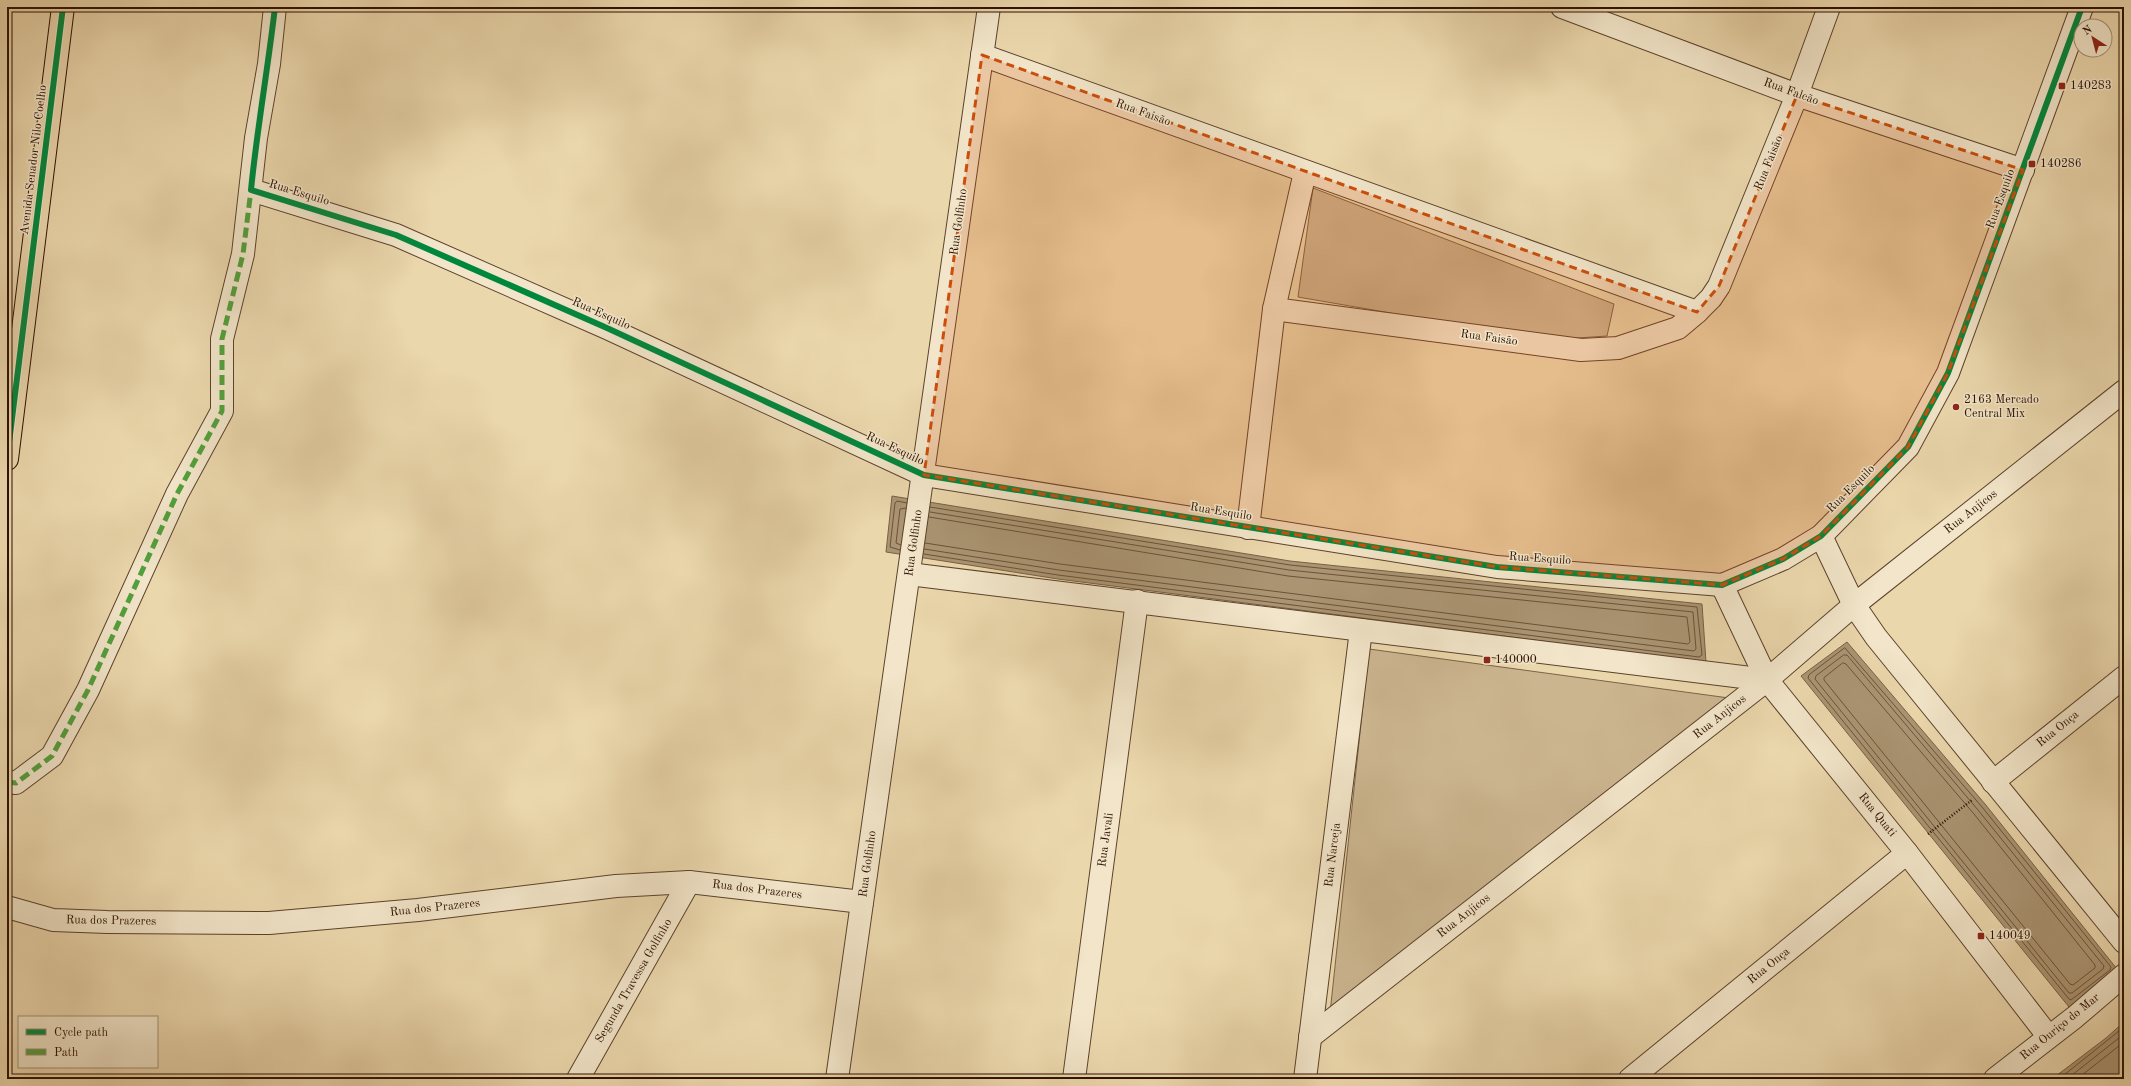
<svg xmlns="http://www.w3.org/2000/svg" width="2131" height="1086" viewBox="0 0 2131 1086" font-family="'Old Standard TT',serif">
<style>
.green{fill:#cbb58f;stroke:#7c6348}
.water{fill:#aa9472;stroke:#786044}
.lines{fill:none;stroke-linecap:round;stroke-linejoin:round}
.shore{stroke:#6c5239;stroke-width:1}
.minor-casing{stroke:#5c422b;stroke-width:24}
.major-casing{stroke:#2d1100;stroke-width:24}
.path{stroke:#2d1100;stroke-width:2.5;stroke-dasharray:1 2;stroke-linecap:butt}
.minor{stroke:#f2e5c9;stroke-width:22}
.major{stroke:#ebd7ac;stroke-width:22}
.quiet{stroke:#52a03c;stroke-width:5;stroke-dasharray:10 5;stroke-linecap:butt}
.cycleway-casing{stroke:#f2e5c9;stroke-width:8}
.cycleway{stroke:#00873e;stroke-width:6}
.marked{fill:#cc4e0a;fill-opacity:0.2;stroke:#cc4e0a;stroke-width:3;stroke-dasharray:8 5;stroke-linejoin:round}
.poi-dot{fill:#8f2418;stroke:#f2e5c9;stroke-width:1.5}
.labels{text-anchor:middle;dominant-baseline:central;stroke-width:3;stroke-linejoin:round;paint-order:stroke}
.poi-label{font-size:12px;fill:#2d1100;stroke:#f2e5c9;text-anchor:start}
.street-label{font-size:12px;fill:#2d1100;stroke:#f2e5c9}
</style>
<rect width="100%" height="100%" fill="#ebd7ac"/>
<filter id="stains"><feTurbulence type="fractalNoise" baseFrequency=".005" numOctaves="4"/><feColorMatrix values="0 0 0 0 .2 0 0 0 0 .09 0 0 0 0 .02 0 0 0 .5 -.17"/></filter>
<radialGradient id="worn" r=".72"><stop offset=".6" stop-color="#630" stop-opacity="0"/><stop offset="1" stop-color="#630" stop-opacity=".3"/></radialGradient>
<g class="green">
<path d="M1313,188L1614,304L1607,336L1547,340L1298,297Z"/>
<path d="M1369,649L1729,698L1330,1013Z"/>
</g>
<g class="water">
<path d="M892,496L1290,561L1702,604L1706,662L1058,579L886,552Z"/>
<path d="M1847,642L1985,804L2117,969L2069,1007L1801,676Z"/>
<path d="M2124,1022V1079H2052L2106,1038Z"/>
</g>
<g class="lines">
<g class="shore">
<path d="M925,543L1060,564L1688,644L1690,642L1687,617L1288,576L929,517"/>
<path d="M901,545L896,543L900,509L906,508"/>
<path d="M924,549L1059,570L1694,651L1696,649L1693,612L1289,570L930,512"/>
<path d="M900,550L890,547L895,503L897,501L907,503"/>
<path d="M924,554L1058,575L1699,657L1702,655L1697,607L1290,565L930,507"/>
<path d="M1845,648L1982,807L2111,967L2110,970L2071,1000L2069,999L1808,678L1809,675Z"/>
<path d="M1844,655H1847L1978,810L2104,966L2103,969L2072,993H2069L1815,679L1816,676Z"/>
<path d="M1843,663L1846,664L1974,814L2095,965V968L2073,985L2070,984L1824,680V678Z"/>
<path d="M2059,1079L2124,1027"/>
<path d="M2067,1079L2124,1034"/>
<path d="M2077,1079L2124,1042"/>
</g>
<g class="minor-casing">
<g id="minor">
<path d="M1562,7L1797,95L2023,170"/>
<path d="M982,55L1697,312"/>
<path d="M251,190L396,235L607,328L924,475L1497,567L1722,585L1783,559L1821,536L1908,447L1948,373L2082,7"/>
<path d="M1274,309L1581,350L1618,348L1678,328L1697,312L1711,298L1719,286L1797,95L1829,7"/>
<path d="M1248,528L1274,309L1305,172"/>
<path d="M1821,536L1854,605L1876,637L2124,942"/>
<path d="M909,574L1767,680"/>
<path d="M1722,585L1767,680L1907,853L2048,1036"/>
<path d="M7,782L16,783L52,756L88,690L177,494L222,411V339L243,254L256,138L269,64L275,7"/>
<path d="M1993,782L2124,677"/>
<path d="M7,907L53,920L107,922L269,923L418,910L616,886L689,882L862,902"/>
<path d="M1310,1037L1767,680L1854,605L2124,391"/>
<path d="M578,1079L689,882"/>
<path d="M837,1079L989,7"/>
<path d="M1074,1079L1137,601"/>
<path d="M1305,1079L1361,630"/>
<path d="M1630,1079L1907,853"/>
<path d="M1995,1079L2075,1017L2124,975"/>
</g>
</g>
<g class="major-casing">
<path id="major" d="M7,459L63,7"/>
</g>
<path class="path" d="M1928,834L1972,800"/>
<use href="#minor" class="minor"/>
<use href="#major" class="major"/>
<path class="quiet" d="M7,782L16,783L52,756L88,690L177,494L222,411V339L243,254L251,190"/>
<g class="cycleway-casing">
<g id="cycleway">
<path d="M275,7C268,68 257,129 251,190L396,235L607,328L924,475L1497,567L1722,585L1783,559L1821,536L1908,447L1948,373L2082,7"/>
<path d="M7,459L63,7"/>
</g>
</g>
<use href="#cycleway" class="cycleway"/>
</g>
<path class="marked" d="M982,55L1697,312L1719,286L1797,95L2023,170L1948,373L1908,447L1821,536L1783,559L1722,585L1497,567L924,475Z"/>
<g class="poi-dot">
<rect x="2058" y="82" width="8" height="8" rx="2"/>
<rect x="2028" y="160" width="8" height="8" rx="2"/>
<circle cx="1956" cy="407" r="4"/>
<rect x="1483" y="656" width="8" height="8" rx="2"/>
<rect x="1977" y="932" width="8" height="8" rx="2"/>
</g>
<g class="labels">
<g class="poi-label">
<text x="2070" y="86">140283</text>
<text x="2040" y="164">140286</text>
<text x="1964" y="400">2163 Mercado<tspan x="1964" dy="14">Central Mix</tspan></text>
<text x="1495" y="660">140000</text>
<text x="1989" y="936">140049</text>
</g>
<g class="street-label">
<text transform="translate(1791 92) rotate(20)">Rua Falcão</text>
<text transform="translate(1143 113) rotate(20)">Rua Faisão</text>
<text transform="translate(34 160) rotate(-83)">Avenida Senador Nilo Coelho</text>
<text transform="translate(1769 163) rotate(-68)">Rua Faisão</text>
<text transform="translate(299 193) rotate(17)">Rua Esquilo</text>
<text transform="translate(2001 199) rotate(-70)">Rua Esquilo</text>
<text transform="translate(959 222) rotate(-82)">Rua Golfinho</text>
<text transform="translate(601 314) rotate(24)">Rua Esquilo</text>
<text transform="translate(1489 338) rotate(8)">Rua Faisão</text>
<text transform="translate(895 449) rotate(25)">Rua Esquilo</text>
<text transform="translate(1851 489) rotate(-45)">Rua Esquilo</text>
<text transform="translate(1221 512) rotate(9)">Rua Esquilo</text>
<text transform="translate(1971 512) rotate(-38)">Rua Anjicos</text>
<text transform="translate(914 543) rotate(-82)">Rua Golfinho</text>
<text transform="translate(1540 559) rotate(4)">Rua Esquilo</text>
<text transform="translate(1720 717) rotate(-38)">Rua Anjicos</text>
<text transform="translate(2058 729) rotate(-39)">Rua Onça</text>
<text transform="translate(1877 815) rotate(51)">Rua Quati</text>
<text transform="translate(1106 840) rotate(-82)">Rua Javali</text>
<text transform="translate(1333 855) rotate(-83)">Rua Narceja</text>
<text transform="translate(868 864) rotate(-82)">Rua Golfinho</text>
<text transform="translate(757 890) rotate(7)">Rua dos Prazeres</text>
<text transform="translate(435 908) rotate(-6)">Rua dos Prazeres</text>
<text transform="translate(1464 916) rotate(-38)">Rua Anjicos</text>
<text transform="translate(111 921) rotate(1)">Rua dos Prazeres</text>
<text transform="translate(1769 966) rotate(-39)">Rua Onça</text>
<text transform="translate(634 981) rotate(-60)">Segunda Travessa Golfinho</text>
<text transform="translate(2060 1027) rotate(-39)">Rua Ouriço do Mar</text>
</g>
</g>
<rect width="2131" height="1086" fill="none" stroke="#ebd7ac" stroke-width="24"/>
<rect x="8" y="8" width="2115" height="1070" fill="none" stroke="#2d1100" stroke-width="2"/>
<rect x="12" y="12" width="2107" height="1062" fill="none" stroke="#2d1100"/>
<rect x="18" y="1016" width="140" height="52" fill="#f2e5c9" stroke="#a39079"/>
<rect x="26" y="1029" width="20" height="6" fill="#00873e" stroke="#a39079"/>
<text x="54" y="1036" font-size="12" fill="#2d1100">Cycle path</text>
<rect x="26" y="1049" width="20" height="6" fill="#52a03c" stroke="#a39079"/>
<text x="54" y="1056" font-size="12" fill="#2d1100">Path</text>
<g transform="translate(2093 38) rotate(324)"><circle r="19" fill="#f2e5c9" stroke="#a39079"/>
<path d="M0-3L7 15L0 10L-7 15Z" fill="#8f2418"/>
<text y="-6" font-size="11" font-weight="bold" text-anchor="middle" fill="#2d1100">N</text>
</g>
<rect width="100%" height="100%" filter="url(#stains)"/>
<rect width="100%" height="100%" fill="url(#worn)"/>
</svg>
